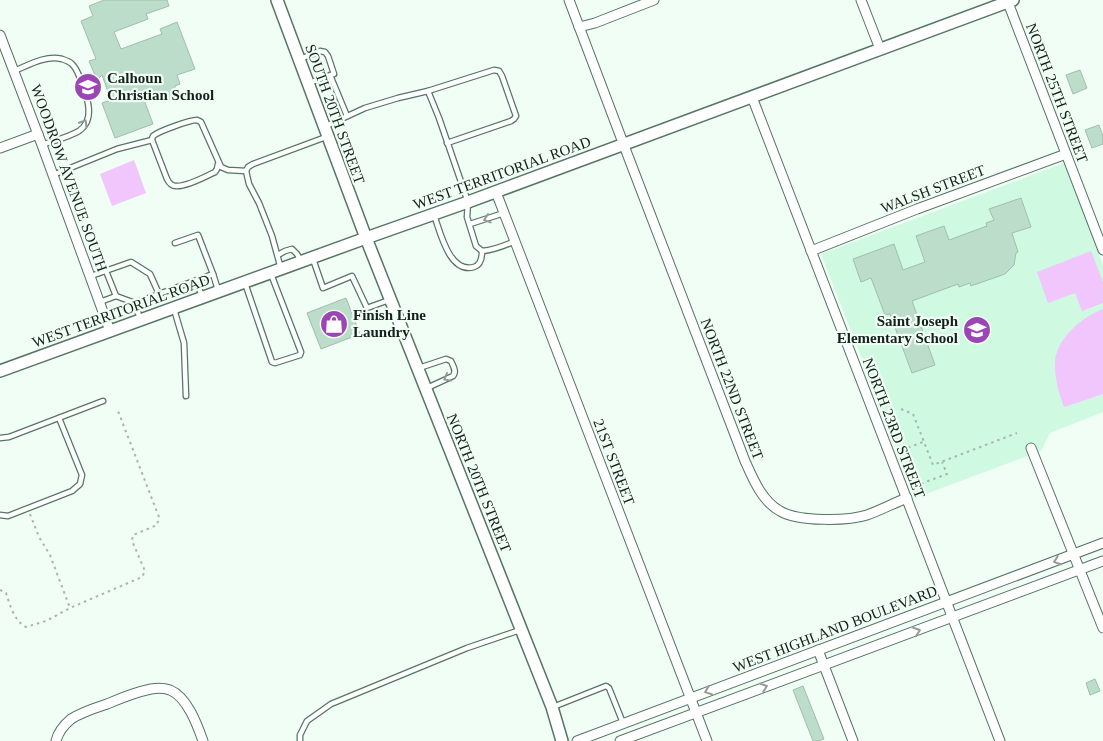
<svg xmlns="http://www.w3.org/2000/svg" width="1103" height="741" viewBox="0 0 1103 741" font-family="Georgia,serif">
<style>
.built{fill:#cff9e1}
.green{fill:#f0c6fd}
.building{fill:#bbddc9;stroke:#9ebfac}
.lines{fill:none;stroke-linecap:round;stroke-linejoin:round}
.lane-casing{stroke:#567564;stroke-width:7}
.street-casing{stroke:#567564;stroke-width:11}
.secondary-casing{stroke:#567564;stroke-width:14}
.path{stroke:#a7b5ac;stroke-width:2;stroke-dasharray:2.5 4;stroke-linecap:butt}
.lane{stroke:#fff;stroke-width:4.5}
.street{stroke:#fff;stroke-width:9}
.secondary{stroke:#fff;stroke-width:11}
.oneway{stroke:#959b98}
.labels{text-anchor:middle;dominant-baseline:central;stroke-width:4.5;stroke-linejoin:round;paint-order:stroke}
.poi-label{font-size:15px;font-weight:bold;fill:#14211a;stroke:#f0fef5;text-anchor:start}
.street-label{font-size:15px;fill:#14211a;stroke:#f0fef5}
</style>
<rect width="100%" height="100%" fill="#f0fef5"/>
<path class="built" d="M1064,163L1103,265V412L1050,433L1041,451L915,498L868,374L821,254Z"/>
<g class="green">
<path d="M134,160L146,193L112,206L100,174Z"/>
<path d="M1091,251L1103,282V303L1082,311L1075,293L1048,303L1037,272Z"/>
<path d="M1103,309V394L1064,407C1059,393 1055,380 1055,365C1054,340 1082,317 1103,309Z"/>
</g>
<g class="building">
<path d="M104,0H167L169,6L146,14L148,19L114,32L121,49L162,34L160,29L177,22L195,69L177,75L180,84L175,86V95L169,99L160,100L155,92L143,97L153,124L115,138L102,103L111,100L102,75L97,80L89,61L96,59L81,21L93,16L89,6Z"/>
<path d="M1080,70L1087,88L1073,94L1066,75Z"/>
<path d="M1099,125L1103,136V144L1092,148L1085,130Z"/>
<path d="M1021,198L1031,227L1012,233L1018,252L1016,253L1014,265L1005,274L971,286L970,283L959,287L958,284L912,301L935,365L912,373L890,314L885,315L871,278L861,282L853,259L894,244L903,270L925,262L916,236L944,226L949,240L987,226L986,223L994,220L989,209Z"/>
<path d="M346,298L360,334L321,349L307,313Z"/>
<path d="M1095,679L1100,691L1090,695L1086,683Z"/>
<path d="M803,686L824,739L819,741H813L793,690Z"/>
</g>
<g class="lines">
<g class="lane-casing">
<g id="lane">
<path d="M300,59L320,51L325,52L328,56L334,74L309,83"/>
<path d="M14,71C29,65 45,55 62,59C65,60 70,62 72,64C77,69 79,75 81,81C87,97 96,119 79,131C69,137 53,141 42,145"/>
<path d="M330,75L347,116"/>
<path d="M428,91L494,70L499,71L502,76L516,116L514,119L511,121L447,143"/>
<path d="M326,126L365,108L398,98L428,91L439,118L468,202L467,217L476,246L482,251C494,250 504,246 515,241"/>
<path d="M218,164L217,169L215,172C205,177 186,187 176,186C171,186 169,183 167,179L152,140C152,139 152,138 153,136C159,131 190,120 197,120L201,122L221,167L228,170L246,171"/>
<path d="M53,175L117,149L152,140"/>
<path d="M434,215C440,231 449,274 474,267C481,265 482,258 482,251"/>
<path d="M470,224L504,213"/>
<path d="M278,255L285,251L292,249L297,254L301,261"/>
<path d="M313,259L323,288L352,276L367,308L389,300"/>
<path d="M281,269L272,236L259,203L249,184L246,171L248,167L253,164L326,137"/>
<path d="M213,274L218,290"/>
<path d="M91,276L131,262L150,274L159,294L135,303L116,296L106,271"/>
<path d="M196,281L202,296"/>
<path d="M245,283L272,362L275,363L300,355L301,352L271,274"/>
<path d="M159,294L213,274L198,235L175,243"/>
<path d="M100,302L116,296"/>
<path d="M135,303L140,319"/>
<path d="M174,309L184,343L186,396"/>
<path d="M419,368L446,359L451,361C453,366 457,371 453,376L427,388"/>
<path d="M0,438L9,437L103,401"/>
<path d="M0,515L8,516L72,491L80,484L82,475L59,418"/>
<path d="M553,707L606,686L609,688L623,723"/>
<path d="M300,741V735L307,721L331,704L467,648L520,630"/>
</g>
</g>
<g class="street-casing">
<g id="street">
<path d="M569,0L628,156L745,461C753,479 762,501 780,511C798,522 848,521 867,515C881,510 894,503 907,498"/>
<path d="M861,0L880,49"/>
<path d="M1007,0L1103,250"/>
<path d="M579,27L595,23L654,0"/>
<path d="M0,35L42,145L110,331"/>
<path d="M752,97L1000,741"/>
<path d="M0,148L38,134"/>
<path d="M496,192L707,741"/>
<path d="M811,251L917,209L1066,154"/>
<path d="M1031,448L1103,628"/>
<path d="M818,650L853,741"/>
<path d="M56,741C58,732 64,725 71,719C82,712 95,708 107,704C121,698 136,692 151,689C157,688 164,688 170,690C187,697 197,724 203,741"/>
<path d="M577,741L1103,543"/>
<path d="M620,741L1103,561"/>
</g>
</g>
<g class="secondary-casing">
<g id="secondary">
<path d="M277,0L366,238L552,707L562,741"/>
<path d="M0,371L366,238L468,202L1013,0"/>
</g>
</g>
<g class="path">
<path d="M901,409L913,414L933,465L1017,433"/>
<path d="M902,450L923,442"/>
<path d="M915,486L947,474L942,462"/>
<path d="M30,514L39,537L50,555L70,608"/>
<path d="M0,590L6,593C10,605 14,621 26,627L46,621L70,608L142,577L145,571L132,541L133,535L157,525L159,517L118,411"/>
</g>
<use href="#lane" class="lane"/>
<use href="#street" class="street"/>
<use href="#secondary" class="secondary"/>
</g>
<defs><path id="oneway-chevron" d="M-2-3.5L2.5 0L-2 3.5" fill="none" stroke-width="1.6" stroke-linecap="round" stroke-linejoin="round" transform="scale(1.25)"/></defs>
<g class="oneway">
<use href="#oneway-chevron" transform="translate(84 123) rotate(-58)"/>
<use href="#oneway-chevron" transform="translate(487 219) rotate(162)"/>
<use href="#oneway-chevron" transform="translate(447 378) rotate(151)"/>
<use href="#oneway-chevron" transform="translate(1057 561) rotate(159)"/>
<use href="#oneway-chevron" transform="translate(917 631) rotate(-20)"/>
<use href="#oneway-chevron" transform="translate(764 687) rotate(-20)"/>
<use href="#oneway-chevron" transform="translate(708 691) rotate(159)"/>
</g>
<defs>
<g id="school-disc" transform="scale(1.4375)"><circle r="9.5" fill="#9b46b4" stroke="#f0fef5"/><path d="M0-5L7-2L0 1L-7-2ZM-4 1L0 2.5L4 1V4Q0 6-4 4Z" fill="#fff"/></g>
<g id="shop-disc" transform="scale(1.4375)"><circle r="9.5" fill="#9b46b4" stroke="#f0fef5"/><path d="M-5-2.5h2.3a2.7 3.5 0 0 1 5.4 0H5L5.5 6h-11ZM-1.5-2.5h3a1.5 2.3 0 0 0-3 0Z" fill="#fff"/></g>
</defs>
<g fill-rule="evenodd">
<use href="#school-disc" x="88" y="87"/>
<use href="#shop-disc" x="334" y="324"/>
<use href="#school-disc" x="977" y="330"/>
</g>
<g class="labels">
<g class="poi-label">
<text x="107" y="78">Calhoun<tspan x="107" dy="17">Christian School</tspan></text>
<text x="353" y="315">Finish Line<tspan x="353" dy="17">Laundry</tspan></text>
<text x="958" y="321" text-anchor="end">Saint Joseph<tspan x="958" dy="17">Elementary School</tspan></text>
</g>
<g class="street-label">
<text transform="translate(1057 93) rotate(69)">NORTH 25TH STREET</text>
<text transform="translate(335 114) rotate(70)">SOUTH 20TH STREET</text>
<text transform="translate(502 173) rotate(-20)">WEST TERRITORIAL ROAD</text>
<text transform="translate(69 178) rotate(70)">WOODROW AVENUE SOUTH</text>
<text transform="translate(933 189) rotate(-21)">WALSH STREET</text>
<text transform="translate(121 311) rotate(-20)">WEST TERRITORIAL ROAD</text>
<text transform="translate(732 389) rotate(69)">NORTH 22ND STREET</text>
<text transform="translate(894 428) rotate(69)">NORTH 23RD STREET</text>
<text transform="translate(614 462) rotate(69)">21ST STREET</text>
<text transform="translate(479 483) rotate(68)">NORTH 20TH STREET</text>
<text transform="translate(835 629) rotate(-21)">WEST HIGHLAND BOULEVARD</text>
</g>
</g>
</svg>
